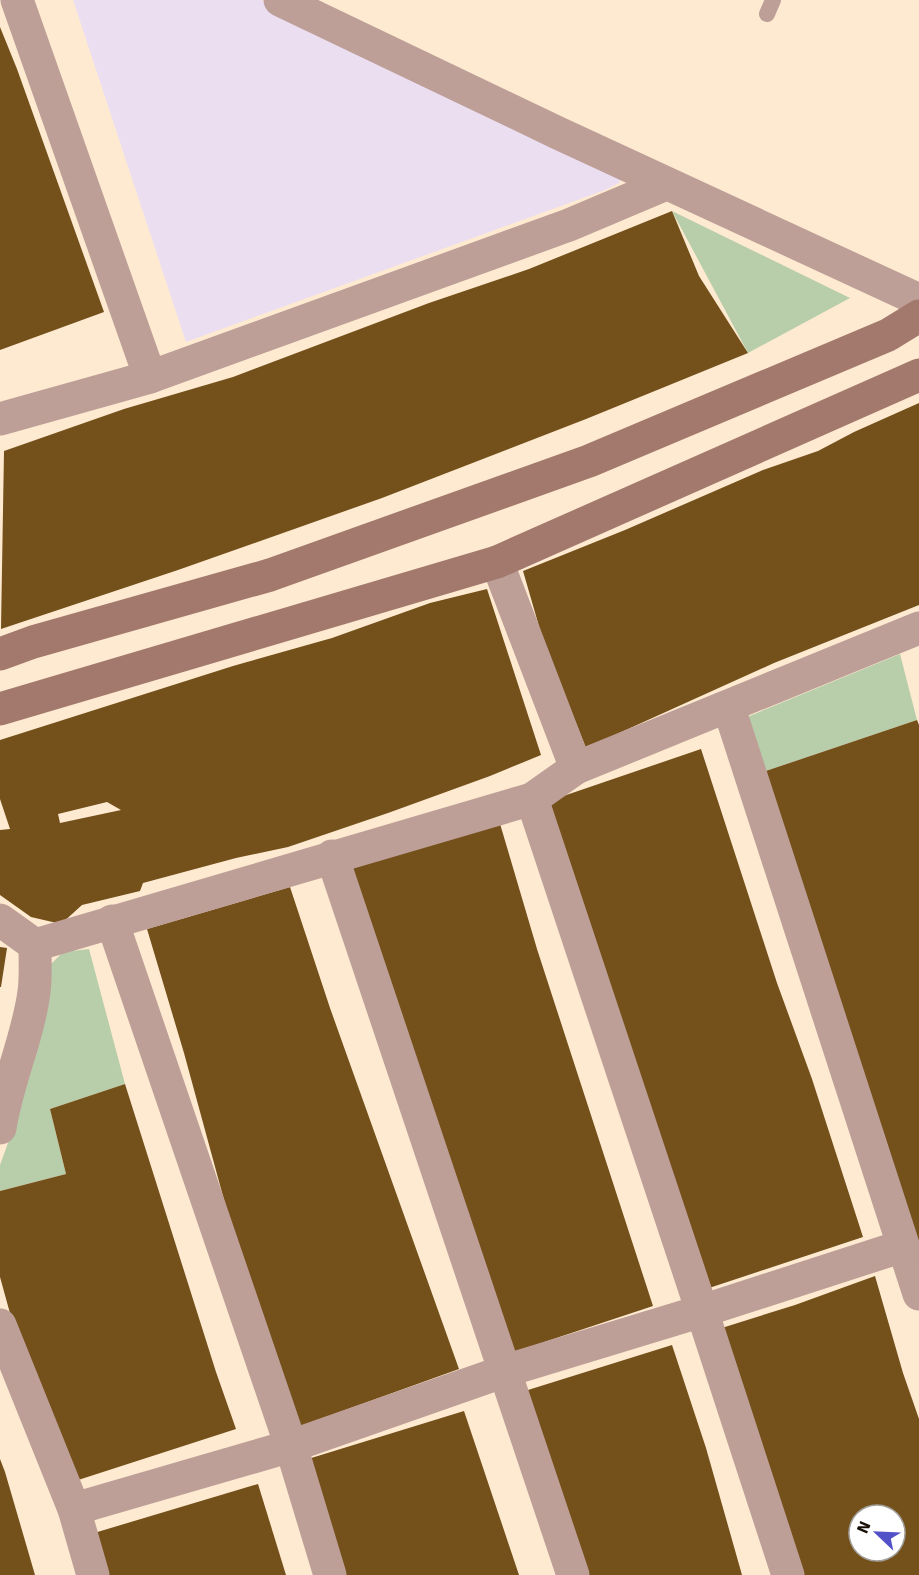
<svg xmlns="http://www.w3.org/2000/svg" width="919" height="1575" viewBox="0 0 919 1575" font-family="Signika,sans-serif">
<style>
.education{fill:#ecdef1}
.green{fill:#b8ceab}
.building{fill:#74501b;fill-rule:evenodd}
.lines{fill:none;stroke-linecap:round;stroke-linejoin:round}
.lane{stroke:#bd9f97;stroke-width:16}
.street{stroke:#bd9f97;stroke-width:33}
.secondary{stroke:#a3796e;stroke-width:33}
</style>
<rect width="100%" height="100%" fill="#feead1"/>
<path class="education" d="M73,0H261L620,175L621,179L619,183L605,190L186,342Z"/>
<g class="green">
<path d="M672,211L850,298L748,353Z"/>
<path d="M900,654L917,720L754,775L735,722Z"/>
<path d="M89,949L125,1084L50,1109L66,1174L0,1191V1165L17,1118L50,965L63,952Z"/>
</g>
<g class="building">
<path d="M0,27L17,69L104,312L0,350Z"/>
<path d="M672,211L699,276L748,353L586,419L382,498L178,570L1,629L4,451L124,409L233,377L429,303L529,269Z"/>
<path d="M919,403V605L774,663L586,748L545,647L523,571L625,530L763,470L818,451L854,432Z"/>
<path d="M487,589L541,755L490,776L388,813L288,847L236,858L143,883L140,891L82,905L61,924L31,917L0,895V830L10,829L0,799V740L233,666L332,638L430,603ZM107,802L121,810L60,823L58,814Z"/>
<path d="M917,720L919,725V1269L754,775Z"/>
<path d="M701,749L777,983L812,1079L863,1237L694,1293L540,804Z"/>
<path d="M498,817L537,949L653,1306L493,1359L328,875Z"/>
<path d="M290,887L330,1008L459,1369L287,1431L184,1053L147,929Z"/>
<path d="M0,947L7,948L1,987H0Z"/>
<path d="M125,1084L216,1372L236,1429L72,1482L16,1335L0,1277V1191L66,1174L50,1109Z"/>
<path d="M875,1276L903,1373L919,1419V1575H787L709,1332L795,1305ZM859,1515H895V1551H859Z"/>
<path d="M672,1345L706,1448L742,1575H563L506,1397Z"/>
<path d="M464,1411L519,1575H330L295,1463Z"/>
<path d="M0,1459L5,1472L35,1575H0Z"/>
<path d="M258,1484L286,1575H93L84,1536Z"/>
</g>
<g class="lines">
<path class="lane" d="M767,14L773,0"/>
<g class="street">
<path d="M17,0L150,377"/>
<path d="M280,0L558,133L919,300"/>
<path d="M0,419L150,377L569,225L666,184"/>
<path d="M497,562L576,768"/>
<path d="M729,708L919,1294"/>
<path d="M532,799L702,1311L788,1575"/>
<path d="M332,856L573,1575"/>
<path d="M0,920L35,945"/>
<path d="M112,921L291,1446L330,1575"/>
<path d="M35,945L532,799L576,768L919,628"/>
<path d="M0,1128C7,1082 28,1038 34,992C36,977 35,960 35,945"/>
<path d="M0,1325L74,1509L93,1575"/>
<path d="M74,1509L291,1446L505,1371L702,1311L903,1246"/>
</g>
<g class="secondary">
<path d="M0,654L33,642L270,575L589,461L888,335L919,316"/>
<path d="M0,709L497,562L919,375"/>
</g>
</g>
<g transform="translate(877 1533) rotate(293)"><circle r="28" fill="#ffffff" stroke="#a29f9b" stroke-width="1.5"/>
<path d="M0-4.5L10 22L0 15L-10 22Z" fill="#5351c8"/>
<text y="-9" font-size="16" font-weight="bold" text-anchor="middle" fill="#170f05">N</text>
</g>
</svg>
